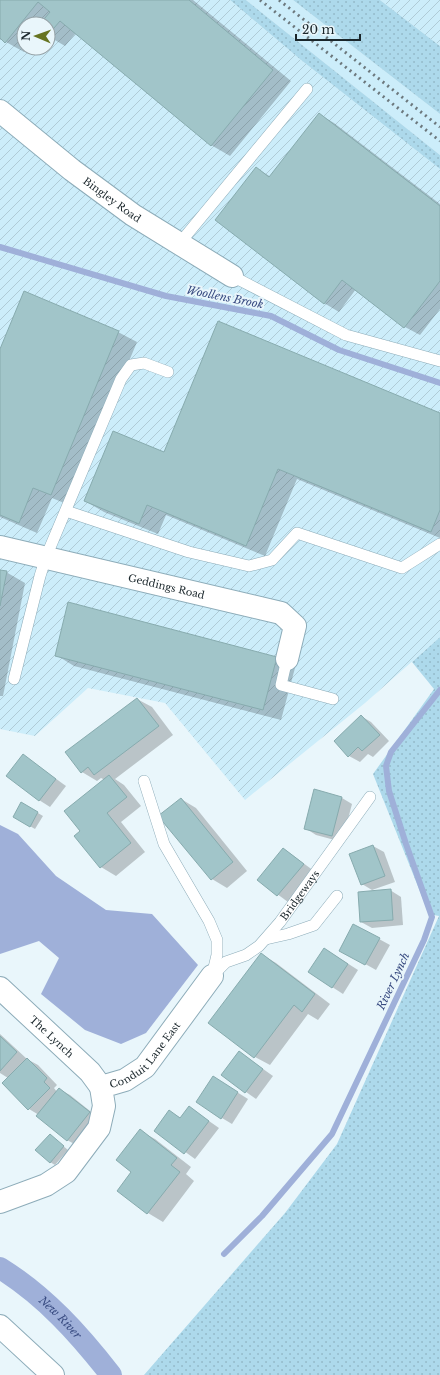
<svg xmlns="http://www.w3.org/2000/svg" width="440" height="1375" viewBox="0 0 440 1375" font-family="'Libre Baskerville',serif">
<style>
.built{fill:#ccedfa}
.industrial{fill:url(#industrial-furrows);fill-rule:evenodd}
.grass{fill:url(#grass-dots)}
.water{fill:#9fb0d9}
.shadow{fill:#0003}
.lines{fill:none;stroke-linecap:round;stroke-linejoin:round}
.stream{stroke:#9fb0d9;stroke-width:6}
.canal{stroke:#9fb0d9;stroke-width:22}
.building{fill:#a1c5c9;stroke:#87abae}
.service-casing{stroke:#8dacb9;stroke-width:12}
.minor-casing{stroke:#8dacb9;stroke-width:24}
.service{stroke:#fff;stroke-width:11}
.minor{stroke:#fff;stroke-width:22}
.rail{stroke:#6c787d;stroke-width:3;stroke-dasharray:2 4;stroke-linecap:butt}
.labels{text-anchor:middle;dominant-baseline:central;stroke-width:4;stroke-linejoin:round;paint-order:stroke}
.street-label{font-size:10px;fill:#1a262b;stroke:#e9f6fb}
.water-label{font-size:11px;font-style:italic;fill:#384b81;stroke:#e9f6fb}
</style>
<defs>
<pattern id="industrial-furrows" width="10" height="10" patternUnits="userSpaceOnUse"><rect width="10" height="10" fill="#ccedfa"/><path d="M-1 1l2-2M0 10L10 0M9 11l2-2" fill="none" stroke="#afcbd6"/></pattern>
<pattern id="grass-dots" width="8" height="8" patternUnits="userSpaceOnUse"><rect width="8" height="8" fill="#add9eb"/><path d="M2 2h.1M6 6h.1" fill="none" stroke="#94baca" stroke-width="1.8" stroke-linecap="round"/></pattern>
</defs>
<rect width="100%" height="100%" fill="#e9f6fb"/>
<path class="built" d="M246,0H293L440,114V155Z"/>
<g class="industrial">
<path d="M0,0H230L301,60L440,169V637L365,703L245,800L165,703L88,688L35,736L0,729ZM24,24H48V48H24Z"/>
<path d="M380,0H440V46Z"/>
</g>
<g class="grass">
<path d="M230,0H246L440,155V169L301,60Z"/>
<path d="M293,0H380L440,46V114Z"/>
<path d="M440,637V1375H144L285,1213L337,1144L439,916L429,914L373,774L434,689L412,662Z"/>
</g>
<path class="water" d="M0,825L18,834L56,876L106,910L152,914L198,965L146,1033L121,1044L85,1030L41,994L59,958L39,941L0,954Z"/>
<g class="shadow">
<path d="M0,0H193L291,81L230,156L211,145L76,33L65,46L48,36V24H24V48H28L24,52L6,42L0,37Z"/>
<path d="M319,114L334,123L440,204V309L420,335L405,327L356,289L339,312L324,303L256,168L271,177Z"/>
<path d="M118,332L137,342L69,505L52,498L37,533L0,517V352Z"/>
<path d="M440,414V538L297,479L265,556L166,515L158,534L104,512L85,501L164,453Z"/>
<path d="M0,571L6,572L25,583L3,696H0Z"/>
<path d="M56,655L276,657L295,668L281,720L74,666Z"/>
<path d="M137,699L152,707L173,735L115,779L124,785L141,806L121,822L145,852L116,876L101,867L75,836L81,831L105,780L101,778L97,781L82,772L67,752Z"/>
<path d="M361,716L371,722L389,741L373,757L368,754L360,762L349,756L335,741Z"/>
<path d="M23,755L66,786L50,807L39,800Z"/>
<path d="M342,798L352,804L342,842L316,835L305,828Z"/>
<path d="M181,799L196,808L247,871L227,888L212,879Z"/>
<path d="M21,803L43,816L35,829L14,817Z"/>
<path d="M373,846L384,852L395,882L372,890L362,884Z"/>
<path d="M284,849L314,871L288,902L258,880Z"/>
<path d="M390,890L401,897L403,925L372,928L361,922Z"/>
<path d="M379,939L390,945L376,970L351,956Z"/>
<path d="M325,949L358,970L343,994L309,972Z"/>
<path d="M261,954L276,963L330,1004L318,1020L308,1014L270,1065L255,1057Z"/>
<path d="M0,1034L27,1059L38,1065L57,1085L54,1088L57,1092L59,1089L70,1095L100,1119L78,1146L67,1140L39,1115L29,1109L8,1078L0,1073Z"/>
<path d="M239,1052L273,1076L256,1099L222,1075Z"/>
<path d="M224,1084L248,1099L232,1124L222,1118Z"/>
<path d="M189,1107L219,1128L195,1159L155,1130L169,1111L181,1118Z"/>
<path d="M140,1131L155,1139L191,1167L186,1174L194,1181L163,1222L148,1213L118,1191L133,1172Z"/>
<path d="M50,1135L68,1150L55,1165L50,1162Z"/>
</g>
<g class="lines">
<g class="stream">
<path d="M0,247L166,296L271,316L339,350L440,383"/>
<path d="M224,1254L262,1216L332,1134L424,940L432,917L406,844L389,791L386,766L391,752L440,690"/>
</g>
<path class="canal" id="s1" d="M0,1268C45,1296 79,1334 111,1375"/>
</g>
<g class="building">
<path d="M0,0H189L273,70L211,146L60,21L48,35V24H40L50,12L38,2L5,43L0,38Z"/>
<path d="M319,113L440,206V281L404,328L342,280L324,304L215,220L256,167L269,177Z"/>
<path d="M24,291L119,331L51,495L33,488L19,523L0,515V349Z"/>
<path d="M218,321L440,413V510L431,532L278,469L246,546L147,505L139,524L84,501L113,431L164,452Z"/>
<path d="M0,570L7,571L0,606Z"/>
<path d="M68,602L277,657L263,710L55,656Z"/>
<path d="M137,698L159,726L94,775L88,767L81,773L65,752Z"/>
<path d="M361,715L380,735L362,751L358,747L348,757L334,741Z"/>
<path d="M23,754L56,779L39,801L6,776Z"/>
<path d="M109,775L127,797L107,813L131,843L100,868L74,836L80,831L64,811Z"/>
<path d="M314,789L342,797L332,836L304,829Z"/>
<path d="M181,798L233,862L211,880L158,816Z"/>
<path d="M21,802L38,812L30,827L13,817Z"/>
<path d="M373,845L385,876L361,885L349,854Z"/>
<path d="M283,848L304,864L277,896L257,880Z"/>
<path d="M391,889L393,920L360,922L358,892Z"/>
<path d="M353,924L380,938L365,965L339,951Z"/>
<path d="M324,948L348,964L332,988L308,972Z"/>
<path d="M261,953L315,994L302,1012L294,1005L254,1058L208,1023Z"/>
<path d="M0,1036L17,1052L0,1071Z"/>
<path d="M239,1051L263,1069L245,1093L221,1075Z"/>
<path d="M27,1058L47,1078L44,1082L50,1088L28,1110L2,1083Z"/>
<path d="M213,1076L238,1092L221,1119L196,1102Z"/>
<path d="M59,1088L90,1112L67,1141L36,1116Z"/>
<path d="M189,1106L209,1121L184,1154L154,1131L169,1110L180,1118Z"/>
<path d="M140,1129L177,1158L171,1165L180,1172L147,1214L117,1191L131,1172L116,1160Z"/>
<path d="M50,1134L64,1146L50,1163L35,1150Z"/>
</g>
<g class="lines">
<g class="service-casing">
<g id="service">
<path d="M179,244L307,89"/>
<path d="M232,276L346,335L440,361"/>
<path d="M66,511L189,552L249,566L272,560L297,533L402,568L440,544"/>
<path d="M287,659L281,685L333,699"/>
<path d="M14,679L40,576L46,557L121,379L131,365L144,363L168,372"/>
<path d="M144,781L164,844L209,921L217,940V955L212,976"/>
<path d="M266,939L288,934L314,925L337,896"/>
<path id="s2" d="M212,976L226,962L246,955L259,946L280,922L370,797"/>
</g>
</g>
<g class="minor-casing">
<g id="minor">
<path id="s3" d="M0,111L72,170L133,215L232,276"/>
<path id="s4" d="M0,547L281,613L295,626L287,659"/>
<path id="s5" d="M0,988L90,1072L101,1087"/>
<path id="s6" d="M0,1202L46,1185L66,1172L99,1128L104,1106L101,1087L125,1080L145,1067L212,976"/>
<path d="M0,1326L53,1375"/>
</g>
</g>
<use href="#service" class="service"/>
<use href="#minor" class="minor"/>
<g class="rail">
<path d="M260,0L440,141"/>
<path d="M279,0L440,127"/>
</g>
</g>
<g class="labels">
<g class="street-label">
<text stroke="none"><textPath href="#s3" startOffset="143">Bingley Road</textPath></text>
<text stroke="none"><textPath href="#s4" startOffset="171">Geddings Road</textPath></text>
<text stroke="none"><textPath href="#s2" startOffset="122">Bridgeways</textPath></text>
<text stroke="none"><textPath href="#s5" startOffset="71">The Lynch</textPath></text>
<text stroke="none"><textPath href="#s6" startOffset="226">Conduit Lane East</textPath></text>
</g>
<g class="water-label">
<text transform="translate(225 297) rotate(11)">Woollens Brook</text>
<text transform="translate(393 981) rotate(-65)">River Lynch</text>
<text stroke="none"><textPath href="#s1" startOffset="78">New River</textPath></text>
</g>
</g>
<g transform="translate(36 36) rotate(272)"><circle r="19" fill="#e9f6fb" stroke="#96a3a8"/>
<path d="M0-3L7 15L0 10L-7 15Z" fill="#667421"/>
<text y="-6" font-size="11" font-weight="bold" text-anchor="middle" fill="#1a262b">N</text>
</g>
<path d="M296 34v6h64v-6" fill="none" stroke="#1a262b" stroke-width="2"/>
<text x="302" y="34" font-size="12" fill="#1a262b" stroke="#e9f6fb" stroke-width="3" paint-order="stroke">20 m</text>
</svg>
